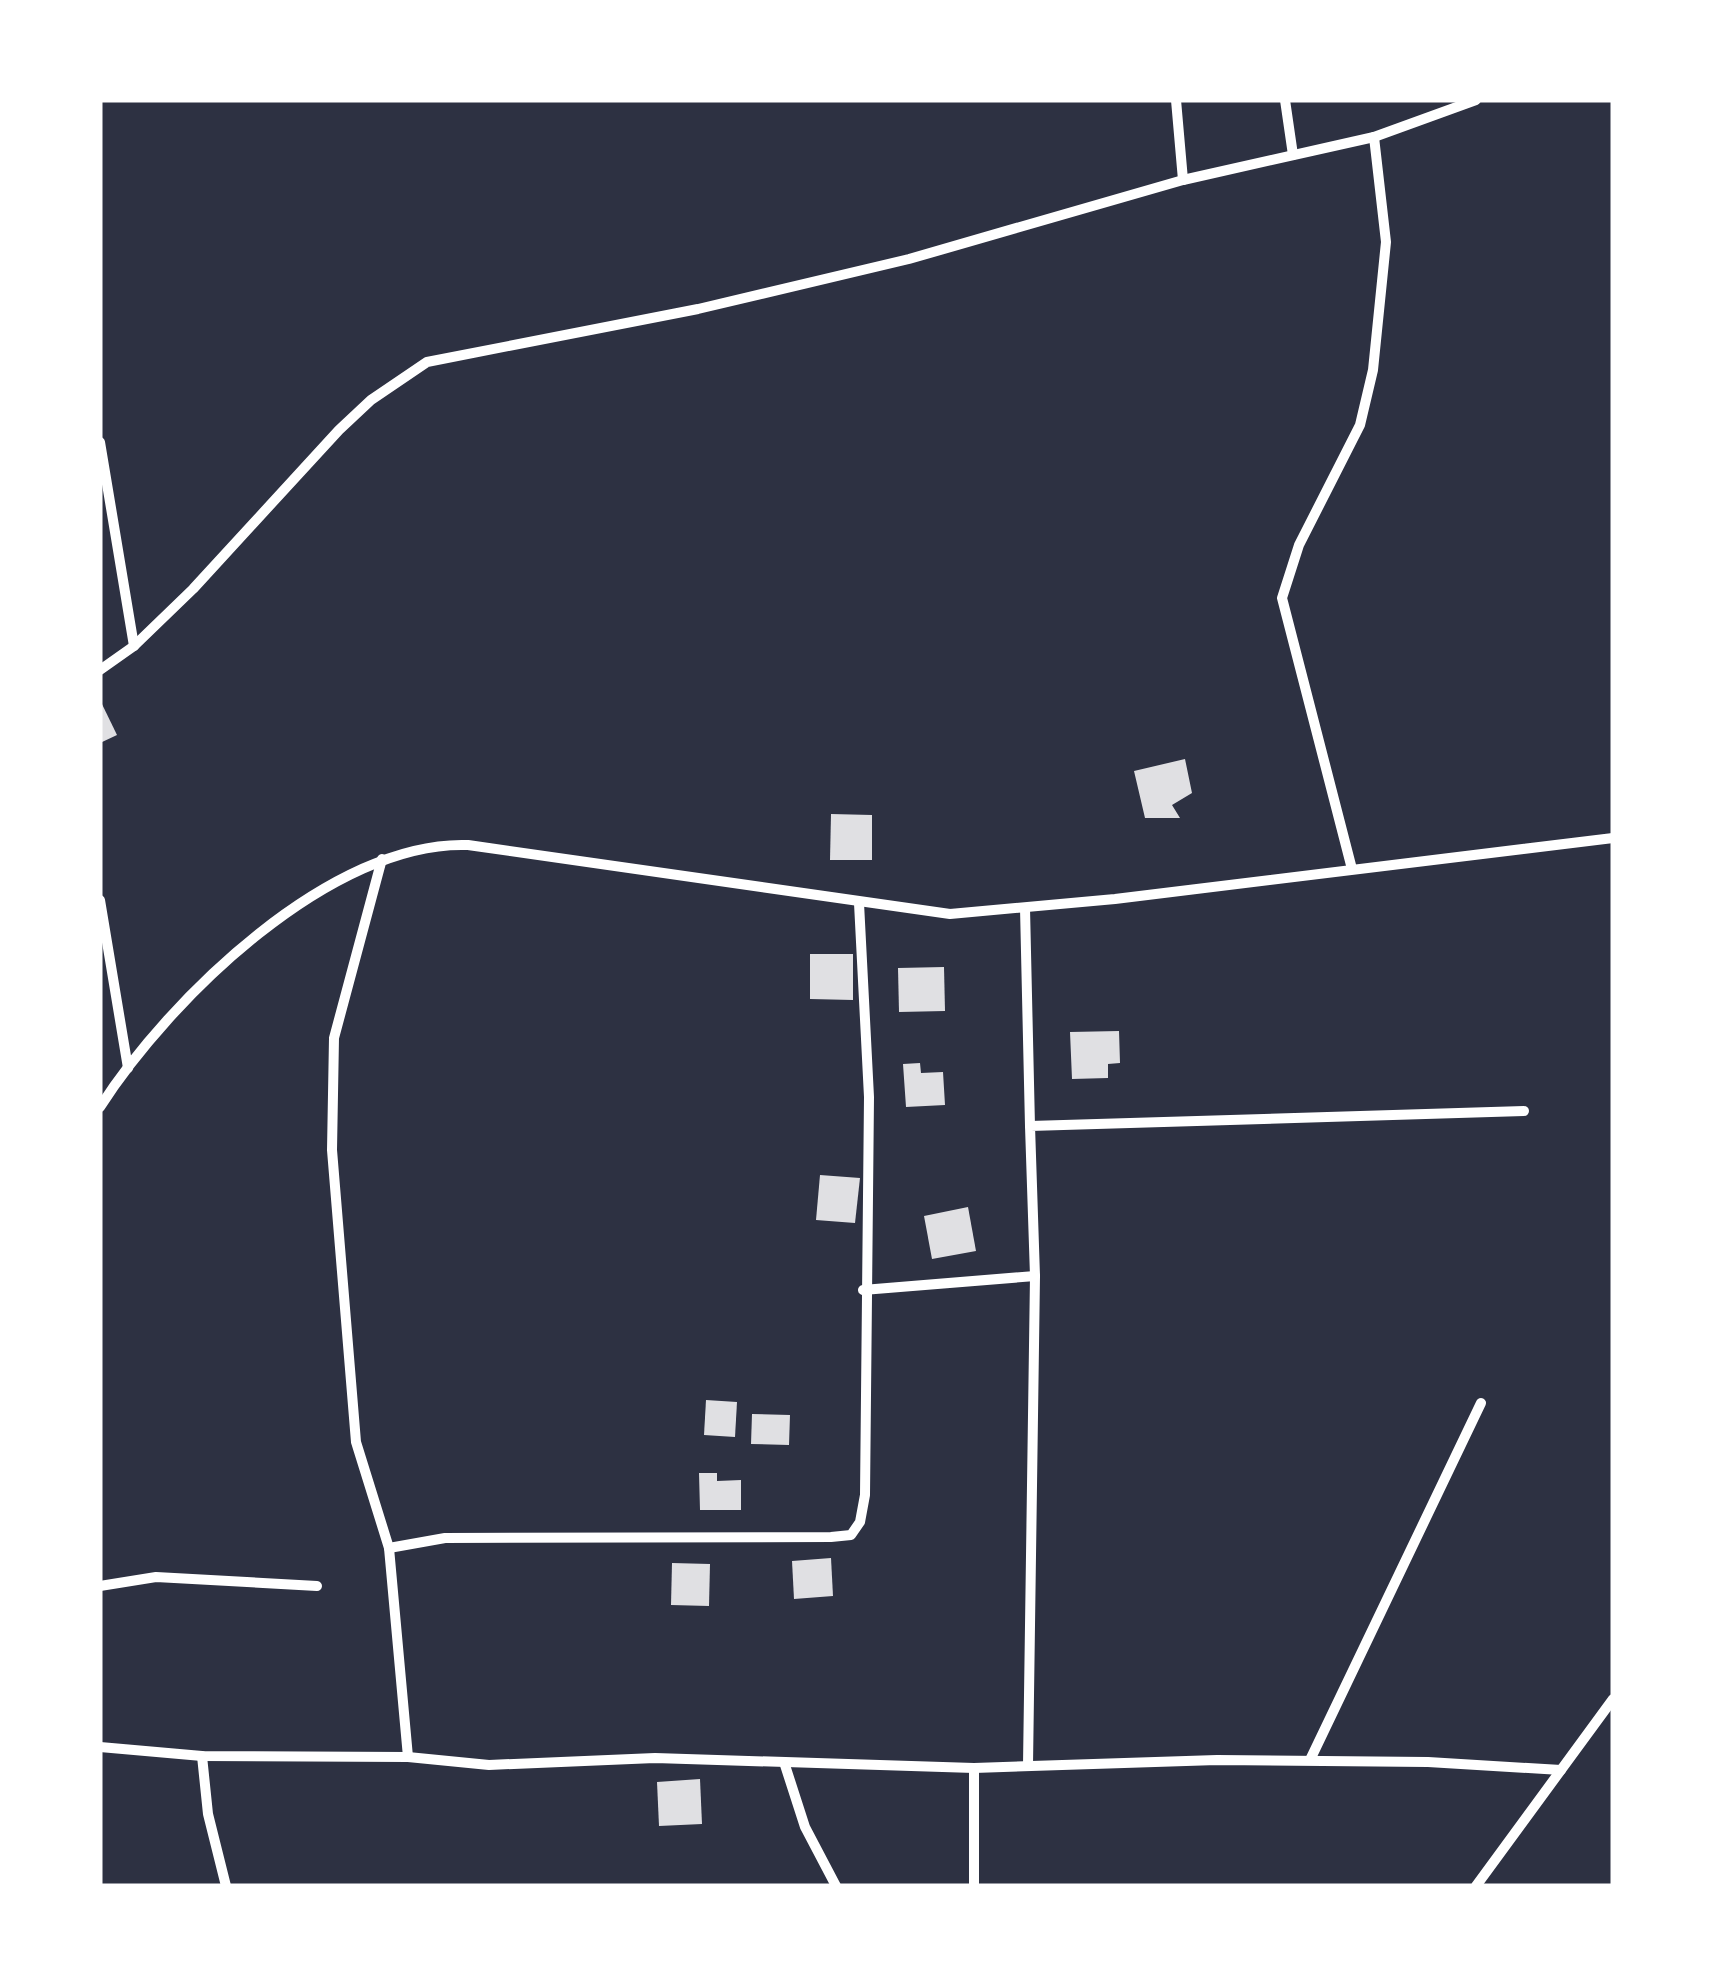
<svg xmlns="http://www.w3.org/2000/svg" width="1713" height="1986" viewBox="0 0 1713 1986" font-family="Helvetica,sans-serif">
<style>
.building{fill:#e0e0e3}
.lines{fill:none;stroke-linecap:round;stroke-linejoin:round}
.minor{stroke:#fff;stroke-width:10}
</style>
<rect width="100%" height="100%" fill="#2d3142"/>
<g class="building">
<path d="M100,700L117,735L100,743Z"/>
<path d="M1185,759L1192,793L1172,805L1180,818H1145L1134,771Z"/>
<path d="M831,814L872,815V860H830Z"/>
<path d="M810,954H853V1000L810,999Z"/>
<path d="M944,967L945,1011L899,1012L898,968Z"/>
<path d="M1119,1031L1120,1063L1108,1064V1078L1072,1079L1070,1032Z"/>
<path d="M920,1063L921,1073L943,1072L945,1105L906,1107L903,1064Z"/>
<path d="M820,1175L860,1178L855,1223L816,1220Z"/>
<path d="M968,1207L976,1251L932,1259L924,1216Z"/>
<path d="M706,1400L737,1402L735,1437L704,1435Z"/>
<path d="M752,1414L790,1415L789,1445L751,1444Z"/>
<path d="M699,1473H717V1481L741,1480V1510H700Z"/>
<path d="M831,1558L833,1596L794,1599L792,1561Z"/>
<path d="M672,1563L710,1564L709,1606L671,1605Z"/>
<path d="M700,1779L702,1824L659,1826L657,1782Z"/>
</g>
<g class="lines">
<g class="minor">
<path d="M1176,100L1183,180"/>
<path d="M1285,100L1293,155"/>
<path d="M100,442L134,646"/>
<path d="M100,670L134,646L193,589L339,430L371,400L427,362L698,309L909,259L1183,180L1374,137L1476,100"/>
<path d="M382,859L334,1038L332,1150L356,1442L389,1548L445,1538L831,1537L851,1535L860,1522L865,1495L869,1097L859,903"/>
<path d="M1352,869L1282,598L1299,545L1360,425L1373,370L1386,242L1374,137"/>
<path d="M100,900L128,1068"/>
<path d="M1025,908L1030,1126"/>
<path d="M100,1107C169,999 332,840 468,845L950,914L1115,899L1613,838"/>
<path d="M863,1290L1035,1276"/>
<path d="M389,1548L408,1757"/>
<path d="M100,1586L156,1577L317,1586"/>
<path d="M100,1747L202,1756L408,1757L489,1765L655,1758L974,1768L1217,1760L1428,1762L1561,1770"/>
<path d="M202,1756L208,1814L226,1886"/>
<path d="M1310,1760L1481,1403"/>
<path d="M784,1762L805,1827L836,1886"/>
<path d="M1028,1765L1035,1276L1030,1126L1524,1111"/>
<path d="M974,1768V1886"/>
<path d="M1476,1886L1613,1699"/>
</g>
</g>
<rect width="1713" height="1986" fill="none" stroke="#ffffff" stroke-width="205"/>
</svg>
